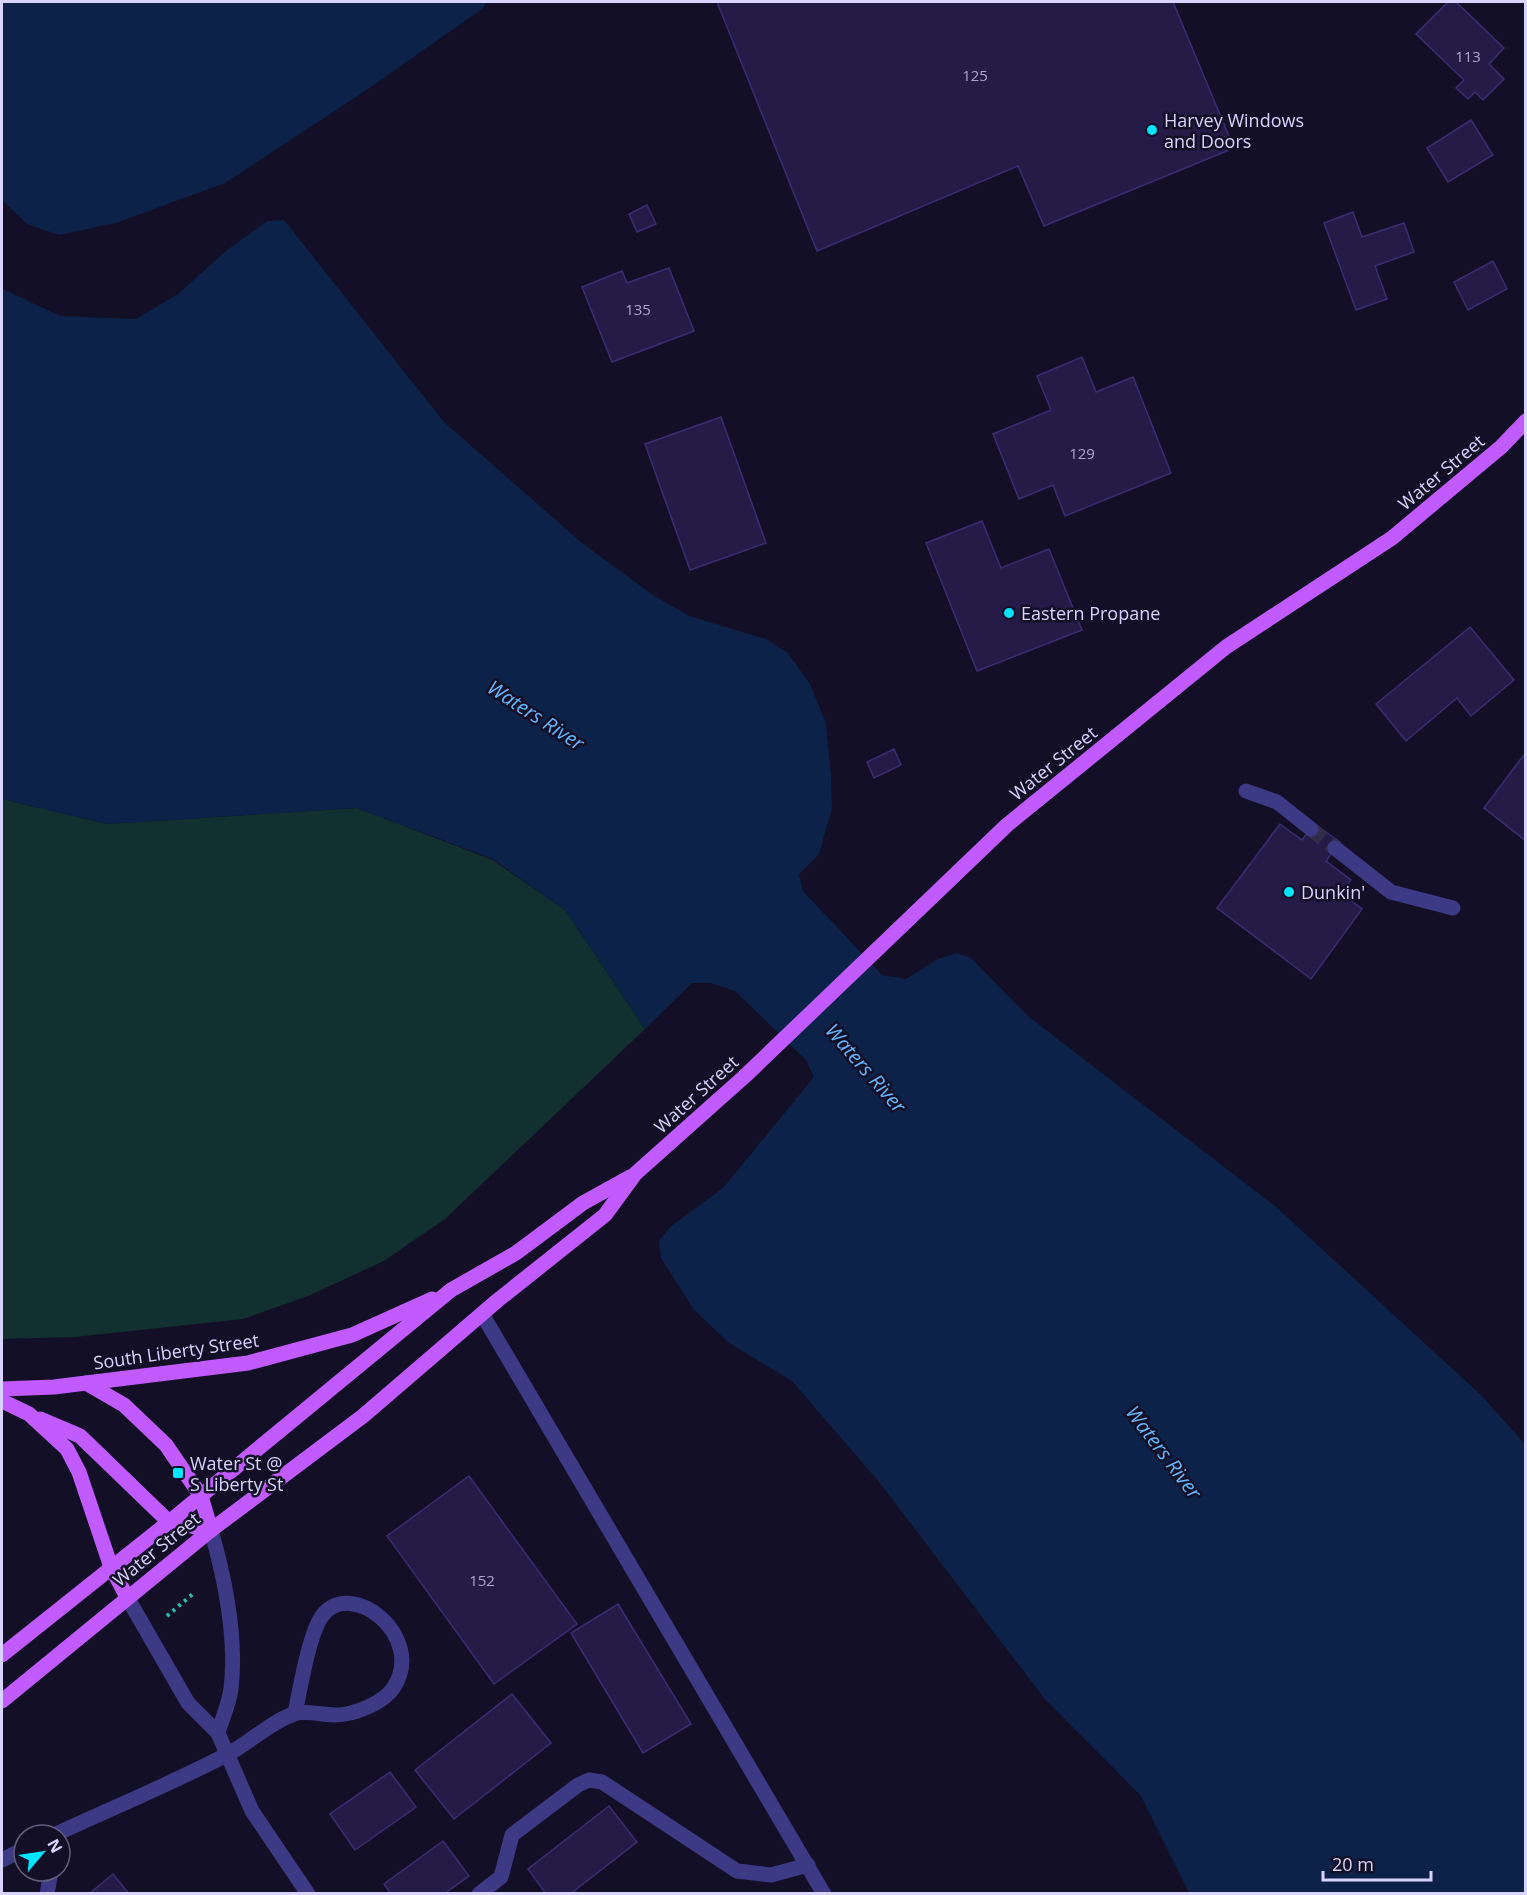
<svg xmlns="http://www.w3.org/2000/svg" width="1527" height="1895" viewBox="0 0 1527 1895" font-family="'Open Sans',sans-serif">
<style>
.green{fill:#12302f}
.water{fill:#0c2248}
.building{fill:#241b47;stroke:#3b2d73;stroke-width:1.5}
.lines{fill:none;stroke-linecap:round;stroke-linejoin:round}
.minor-tunnel{stroke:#312d47;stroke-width:15;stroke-dasharray:15 8;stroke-linecap:butt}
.path{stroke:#2fb8b0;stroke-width:4;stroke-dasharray:3 4.5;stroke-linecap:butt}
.minor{stroke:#3d3a85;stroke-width:15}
.major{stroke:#c25bff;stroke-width:15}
.poi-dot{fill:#00e5ff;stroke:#130f26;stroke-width:2}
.labels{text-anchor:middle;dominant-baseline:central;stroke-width:5;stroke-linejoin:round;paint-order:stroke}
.number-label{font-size:15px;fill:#aca6d1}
.poi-label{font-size:18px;fill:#d9d4ff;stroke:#130f26;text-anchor:start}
.street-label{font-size:18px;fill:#d9d4ff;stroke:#130f26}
.water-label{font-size:20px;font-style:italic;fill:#62b6ff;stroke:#130f26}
</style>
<rect width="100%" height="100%" fill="#130f26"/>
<path class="green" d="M2,799L107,824L357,808L493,860L566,911L645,1029L445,1219L384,1261L308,1296L243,1319L75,1337L2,1339Z"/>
<g class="water">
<path d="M2,2H487L482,9L365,91L225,183L116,223L59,235L27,224L2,200Z"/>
<path d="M284,220L444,422L582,543L653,595L689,616L766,639L788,653L810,684L826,723L831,776L832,808L819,854L799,874L803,891L882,975L906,979L938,959L957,953L971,958L1029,1017L1275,1206L1481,1395L1525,1444V1893H1189L1141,1796L1044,1698L879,1482L792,1381L729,1343L694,1310L661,1258L659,1241L670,1227L723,1188L814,1077L806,1060L735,991L711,983H692L645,1029L566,911L493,859L357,808L107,824L2,799V291L3,289L60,316L136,319L178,294L226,251L267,221Z"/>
</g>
<g class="building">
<path d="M717,2H1173L1234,148L1044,226L1018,166L817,251Z"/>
<path d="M1448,2H1456L1504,48L1489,64L1504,79L1483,100L1475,92L1468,99L1456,88L1464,80L1416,34Z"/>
<path d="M1471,120L1493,155L1448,182L1427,148Z"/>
<path d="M647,205L656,224L637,232L629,214Z"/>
<path d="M1353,212L1362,237L1404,223L1414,252L1375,266L1387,299L1356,310L1324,223Z"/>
<path d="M1493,261L1507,289L1468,310L1454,282Z"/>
<path d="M669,268L694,331L612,362L582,287L622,271L627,283Z"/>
<path d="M1082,357L1096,392L1133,377L1171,473L1065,516L1053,485L1019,499L993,434L1051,410L1037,376Z"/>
<path d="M721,417L766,543L690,570L645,444Z"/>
<path d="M982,521L1001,568L1049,549L1082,630L977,671L926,543Z"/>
<path d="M1470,627L1514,680L1471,716L1457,698L1406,741L1376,704Z"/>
<path d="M894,749L901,765L874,778L867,762Z"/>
<path d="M1526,752V841L1484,808Z"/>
<path d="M1280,824L1302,840L1314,824L1340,842L1326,861L1351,880L1341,893L1362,909L1311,979L1217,908Z"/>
<path d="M469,1476L577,1624L494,1684L387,1536Z"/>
<path d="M618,1604L691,1724L643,1753L571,1633Z"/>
<path d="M512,1694L551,1743L454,1819L415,1770Z"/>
<path d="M390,1772L416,1807L355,1850L330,1814Z"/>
<path d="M609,1806L637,1842L570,1894H546L528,1869Z"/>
<path d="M443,1841L469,1876L444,1894H391L384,1884Z"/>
<path d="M113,1874L129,1894H89Z"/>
</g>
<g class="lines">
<path class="minor-tunnel" d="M1311,829L1335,848"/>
<path class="path" d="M167,1616L194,1593"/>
<g class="minor">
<path d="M1246,791L1277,802L1311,829"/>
<path d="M1335,848L1391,892L1453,908"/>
<path d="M482,1314L824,1894"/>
<path d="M211,1530C225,1579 237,1638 231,1689C229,1704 222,1719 218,1733"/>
<path d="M127,1597L188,1703L218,1733L252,1811L308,1894"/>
<path d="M54,1835C112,1808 171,1784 228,1754C249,1743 272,1721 294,1714C305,1710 323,1715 335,1715C354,1715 384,1703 394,1687C426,1636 351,1577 322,1616C309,1634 300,1690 295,1713"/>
<path d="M2,1860L24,1849"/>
<path d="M47,1894L51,1871"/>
<path d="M479,1894L501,1877L512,1835L578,1785L589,1780L602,1782L737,1871L771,1875L808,1865"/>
</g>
<g class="major">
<path d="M86,1383L124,1405L166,1445L201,1496L211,1530"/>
<path d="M2,1389L54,1387L248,1363L352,1335L432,1299"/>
<path d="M2,1401L29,1414L67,1449L79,1472L111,1567L127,1597"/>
<path d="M40,1419L80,1436L169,1522L211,1530"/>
<path d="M2,1655L169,1522L451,1290L516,1253L583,1203L630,1177"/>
<path d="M2,1701L211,1530L363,1416L498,1300L605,1215L635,1174L745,1076L1007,825L1226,647L1392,538L1501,447L1526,421"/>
</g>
</g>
<g class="poi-dot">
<circle cx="1152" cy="130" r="6"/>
<circle cx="1009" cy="613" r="6"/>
<circle cx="1289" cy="892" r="6"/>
<rect x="172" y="1467" width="12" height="12" rx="3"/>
</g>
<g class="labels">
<g class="number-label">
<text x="1468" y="56">113</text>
<text x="975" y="75">125</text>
<text x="638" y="309">135</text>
<text x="1082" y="453">129</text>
<text x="482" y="1580">152</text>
</g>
<g class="poi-label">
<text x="1164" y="120">Harvey Windows<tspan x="1164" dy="21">and Doors</tspan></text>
<text x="1021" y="613">Eastern Propane</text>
<text x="1301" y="892">Dunkin'</text>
<text x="190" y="1463">Water St @<tspan x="190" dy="21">S Liberty St</tspan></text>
</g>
<g class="street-label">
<text transform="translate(1441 472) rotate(-40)">Water Street</text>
<text transform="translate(1053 763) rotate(-39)">Water Street</text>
<text transform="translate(696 1094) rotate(-42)">Water Street</text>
<text transform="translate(176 1351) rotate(-8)">South Liberty Street</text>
<text transform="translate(156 1549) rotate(-39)">Water Street</text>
</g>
<g class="water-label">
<text transform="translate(536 715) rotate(33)">Waters River</text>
<text transform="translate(866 1068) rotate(49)">Waters River</text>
<text transform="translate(1164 1452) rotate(53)">Waters River</text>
</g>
</g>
<rect width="1527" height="1895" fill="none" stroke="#d9d4ff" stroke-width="6"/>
<g transform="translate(42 1853) rotate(61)"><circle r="28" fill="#130f26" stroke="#625e7d" stroke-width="1.5"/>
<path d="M0-4.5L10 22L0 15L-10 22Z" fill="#00e5ff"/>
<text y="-9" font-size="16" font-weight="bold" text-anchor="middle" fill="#d9d4ff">N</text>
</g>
<path d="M1323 1871v9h108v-9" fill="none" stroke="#d9d4ff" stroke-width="3"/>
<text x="1332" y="1871" font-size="18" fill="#d9d4ff" stroke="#130f26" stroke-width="4.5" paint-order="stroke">20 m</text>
</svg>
